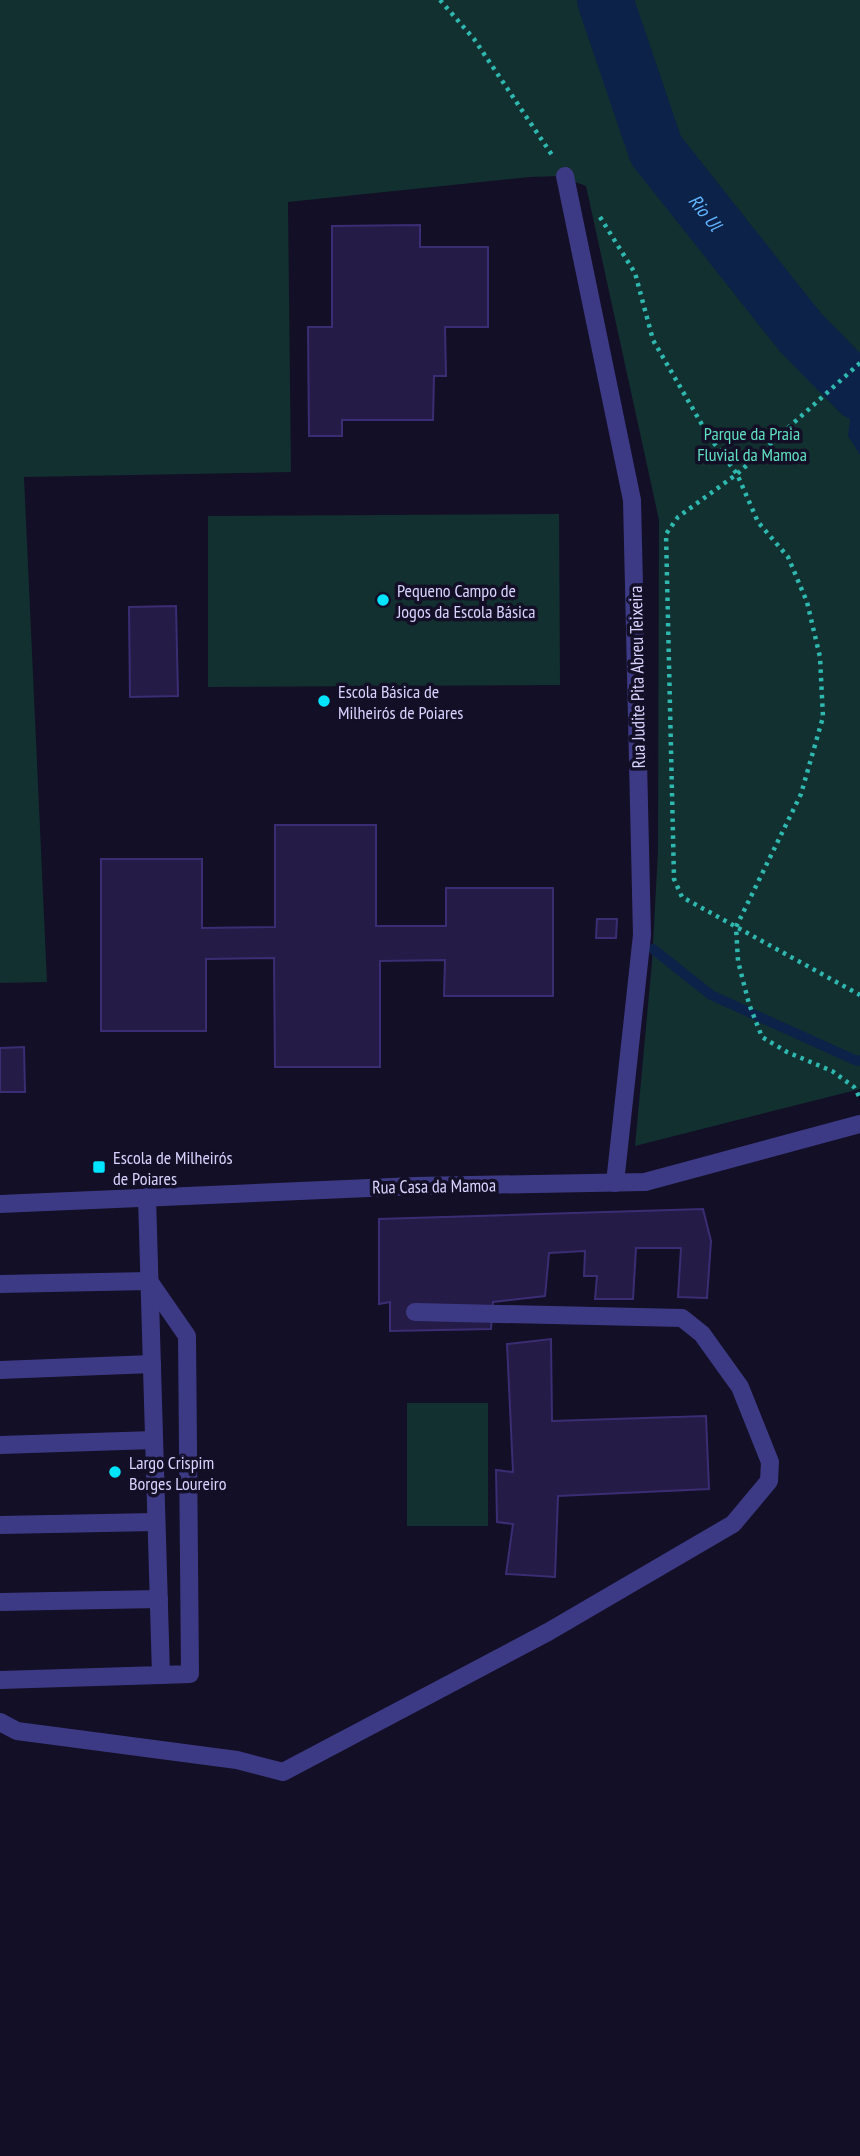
<svg xmlns="http://www.w3.org/2000/svg" width="860" height="2156" viewBox="0 0 860 2156" font-family="'PT Sans Narrow',sans-serif">
<style>
.green{fill:#12302f}
.water{fill:#0c2248}
.lines{fill:none;stroke-linecap:round;stroke-linejoin:round}
.stream{stroke:#0c2248;stroke-width:10}
.river{stroke:#0c2248;stroke-width:56}
.building{fill:#241b47;stroke:#3b2d73;stroke-width:2}
.path{stroke:#2fb8b0;stroke-width:4.5;stroke-dasharray:3.5 5;stroke-linecap:butt}
.minor{stroke:#3d3a85;stroke-width:18}
.poi-dot{fill:#00e5ff;stroke:#130f26;stroke-width:2.5}
.labels{text-anchor:middle;dominant-baseline:central;stroke-width:7;stroke-linejoin:round;paint-order:stroke}
.park-label{font-size:18px;fill:#5fe0c0;stroke:#130f26}
.poi-label{font-size:18px;fill:#d9d4ff;stroke:#130f26;text-anchor:start}
.street-label{font-size:18px;fill:#d9d4ff;stroke:#130f26}
.water-label{font-size:19px;font-style:italic;fill:#62b6ff;stroke:#130f26}
</style>
<rect width="100%" height="100%" fill="#130f26"/>
<g class="green">
<path d="M0,0H860V1089L635,1146L652,962L658,851L659,520L586,186L559,176L530,177L288,202L291,472L24,477L47,982L0,983Z"/>
<path d="M559,514L560,685L208,687V516Z"/>
<rect x="407" y="1403" width="81" height="123"/>
</g>
<path class="water" d="M814,319L856,378L860,380V455L848,436L853,396L793,343Z"/>
<g class="lines">
<path class="stream" d="M653,949L711,995L857,1061L860,1060"/>
<path class="river" id="s1" d="M605,0L656,150L801,333L860,393"/>
</g>
<g class="building">
<path d="M420,225V247H488V327H445L446,376H434L433,420H342V436H309L308,327H332V226Z"/>
<path d="M176,606L178,696L130,697L129,607Z"/>
<path d="M275,825H376V926H446V888H553V996H444L445,960L380,961V1067H275L274,958L206,959V1031H101V859H202V928L275,927Z"/>
<path d="M597,919H617L616,938H596Z"/>
<path d="M24,1047L25,1092H0V1048Z"/>
<path d="M703,1209L711,1241L707,1298L678,1297L681,1248H636L633,1299H595L597,1276H584L585,1251L549,1253L545,1296L493,1302L491,1329L390,1331V1302L379,1304V1219Z"/>
<path d="M551,1339L552,1421L706,1416L709,1489L558,1496L555,1577L506,1574L513,1524L497,1522L496,1470L513,1472L507,1344Z"/>
</g>
<g class="lines">
<g class="path">
<path d="M440,0L474,39L552,155"/>
<path d="M600,217L635,273L653,340L708,435L737,474L758,522L788,557L807,602L820,657L823,717L801,794L736,927L738,961L749,1004L762,1037L787,1052L832,1071L854,1087L860,1098"/>
<path d="M860,363L737,474L678,517L666,534L674,879L682,897L860,995"/>
</g>
<g class="minor">
<path d="M565,176L632,500L642,935L615,1183"/>
<path d="M0,1204L415,1186L645,1182L860,1124"/>
<path d="M0,1284L149,1281L187,1336L190,1674L161,1675"/>
<path d="M0,1370L152,1364"/>
<path d="M0,1445L154,1440"/>
<path d="M0,1525L156,1522"/>
<path d="M0,1602L159,1599"/>
<path d="M0,1680L161,1675L147,1197"/>
<path d="M0,1722L17,1731L237,1760L283,1772L548,1632L733,1524L769,1481L770,1462L740,1387L702,1334L682,1318L415,1312"/>
</g>
</g>
<g class="poi-dot">
<circle cx="383" cy="600" r="7"/>
<circle cx="324" cy="701" r="7"/>
<rect x="92" y="1160" width="14" height="14" rx="3.5"/>
<circle cx="115" cy="1472" r="7"/>
</g>
<g class="labels">
<g class="park-label">
<text x="752" y="433">Parque da Praia<tspan x="752" dy="21">Fluvial da Mamoa</tspan></text>
</g>
<g class="poi-label">
<text x="397" y="590">Pequeno Campo de<tspan x="397" dy="21">Jogos da Escola Básica</tspan></text>
<text x="338" y="691">Escola Básica de<tspan x="338" dy="21">Milheirós de Poiares</tspan></text>
<text x="113" y="1157">Escola de Milheirós<tspan x="113" dy="21">de Poiares</tspan></text>
<text x="129" y="1462">Largo Crispim<tspan x="129" dy="21">Borges Loureiro</tspan></text>
</g>
<g class="street-label">
<text transform="translate(637 677) rotate(-91)">Rua Judite Pita Abreu Teixeira</text>
<text transform="translate(434 1186) rotate(-1)">Rua Casa da Mamoa</text>
</g>
<g class="water-label">
<text stroke="none"><textPath href="#s1" startOffset="238">Rio Ul</textPath></text>
</g>
</g>
</svg>
